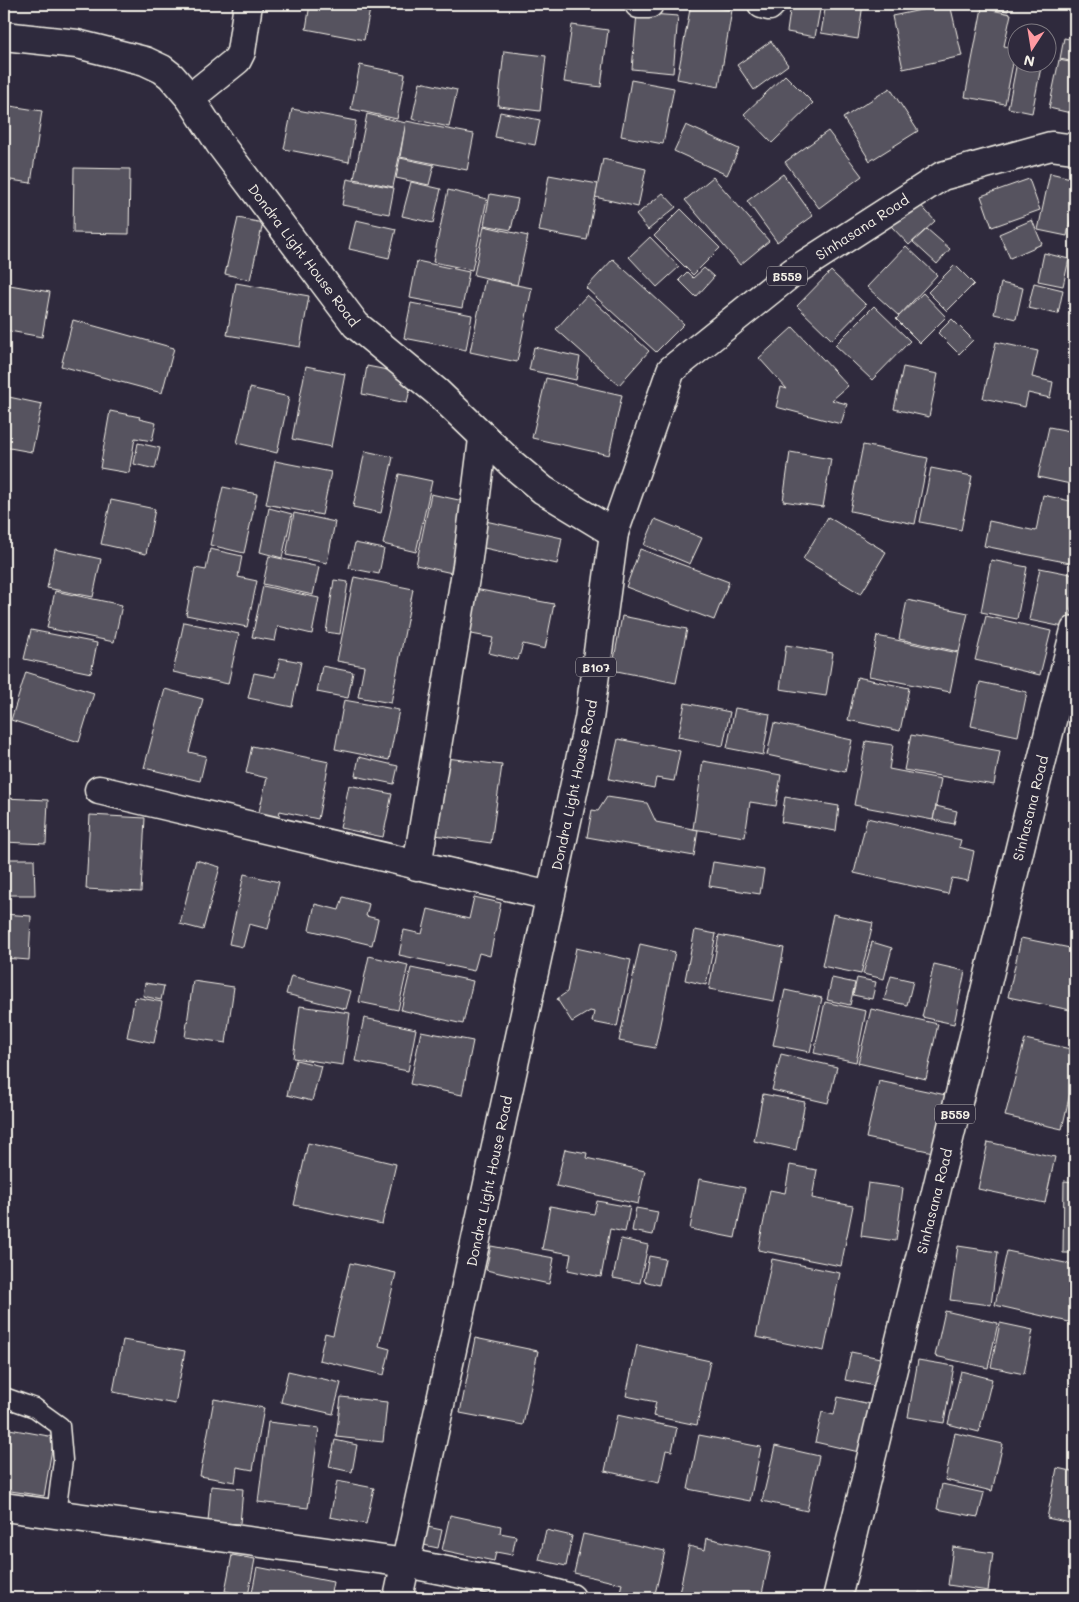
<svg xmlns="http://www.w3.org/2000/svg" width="1079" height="1602" viewBox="0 0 1079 1602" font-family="Mali,sans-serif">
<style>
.building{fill:#56525f;stroke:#f4f1e8}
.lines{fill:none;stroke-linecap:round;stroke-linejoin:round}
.service-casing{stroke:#f4f1e8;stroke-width:21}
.minor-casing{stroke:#f4f1e8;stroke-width:31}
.primary-casing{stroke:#f4f1e8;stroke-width:31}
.service{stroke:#2f2a3d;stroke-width:18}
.minor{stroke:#2f2a3d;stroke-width:28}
.primary{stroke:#2f2a3d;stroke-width:28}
.labels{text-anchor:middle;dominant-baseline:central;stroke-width:4;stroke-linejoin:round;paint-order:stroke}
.shield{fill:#2f2a3d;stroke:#b9b5b5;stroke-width:1}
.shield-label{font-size:12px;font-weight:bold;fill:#f4f1e8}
.street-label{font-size:14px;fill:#f4f1e8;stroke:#2f2a3d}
</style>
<rect width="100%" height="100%" fill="#2f2a3d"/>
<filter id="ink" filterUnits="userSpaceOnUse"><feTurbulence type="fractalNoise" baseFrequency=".02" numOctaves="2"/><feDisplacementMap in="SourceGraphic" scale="10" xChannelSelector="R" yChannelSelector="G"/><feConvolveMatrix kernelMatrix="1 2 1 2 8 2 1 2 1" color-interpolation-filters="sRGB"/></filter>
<g filter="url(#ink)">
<g class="building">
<path d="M310,4H371L364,40L306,29Z"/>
<path d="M691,4L732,10L719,87L677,79Z"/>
<path d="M791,4H821L815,37L787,32Z"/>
<path d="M826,4H863L858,39L821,33Z"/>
<path d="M892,4H918L894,9Z"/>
<path d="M950,4L962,56L903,69L892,16Z"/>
<path d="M989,4H1009L1008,11L988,7Z"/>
<path d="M982,8L1011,14L1004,46L1016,48L1005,104L965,97Z"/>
<path d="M637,13L678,16L673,73L632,69Z"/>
<path d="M572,25L608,30L601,87L564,82Z"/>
<path d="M1064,38L1075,40V62L1060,59Z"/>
<path d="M771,41L788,65L754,90L737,65Z"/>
<path d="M504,51L546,56L540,111L498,106Z"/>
<path d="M1059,60L1075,63V114L1049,108Z"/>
<path d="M1017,62H1042L1032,113L1008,108Z"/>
<path d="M360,65L405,74L397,119L351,109Z"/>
<path d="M785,75L813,103L772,143L744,114Z"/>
<path d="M631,80L674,88L663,144L621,136Z"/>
<path d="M420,82L457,90L449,127L412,119Z"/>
<path d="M890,88L918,131L870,161L843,118Z"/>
<path d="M4,105L42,111L31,183L4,179Z"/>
<path d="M292,109L356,121L349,162L284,149Z"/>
<path d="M500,112L540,120L535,145L495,137Z"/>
<path d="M367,114L406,123L393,187L354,179Z"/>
<path d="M406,121L474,134L467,170L400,157Z"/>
<path d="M686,125L739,149L727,175L674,151Z"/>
<path d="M828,131L862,176L819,208L785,162Z"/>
<path d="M400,158L434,165L429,185L396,178Z"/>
<path d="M603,159L646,169L638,207L595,197Z"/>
<path d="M74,168L130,169L129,234L73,233Z"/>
<path d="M1050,173L1075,179V198L1067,236L1038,230Z"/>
<path d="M783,174L813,216L777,242L747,201Z"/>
<path d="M549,175L598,184L587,240L539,231Z"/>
<path d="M713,177L769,241L740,265L685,200Z"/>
<path d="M347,179L394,188L389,214L342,205Z"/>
<path d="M1029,179L1040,210L992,227L981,196Z"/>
<path d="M411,182L441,189L433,223L402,216Z"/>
<path d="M448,190L487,199L472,270L433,262Z"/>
<path d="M663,193L676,207L648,230L636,215Z"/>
<path d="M490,194L518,199L511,230L484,225Z"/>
<path d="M917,201L935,221L909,245L891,226Z"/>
<path d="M681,209L720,248L693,275L654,236Z"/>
<path d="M238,218L263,223L250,280L225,274Z"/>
<path d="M356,220L396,229L389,258L349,249Z"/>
<path d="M1032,220L1042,244L1010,258L999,234Z"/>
<path d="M484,226L528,236L517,285L474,275Z"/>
<path d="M927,229L950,249L937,264L913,242Z"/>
<path d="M650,237L679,267L657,287L629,257Z"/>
<path d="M906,246L937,275L899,316L867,287Z"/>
<path d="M1044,253L1069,259L1063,286L1038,281Z"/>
<path d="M613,259L684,324L656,352L586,288Z"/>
<path d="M417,261L469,272L462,308L410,298Z"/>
<path d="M955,265L974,284L947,311L928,292Z"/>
<path d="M704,268L714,277L696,297L679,280L687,272L693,278Z"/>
<path d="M831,271L866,305L832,340L797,306Z"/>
<path d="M485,279L532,288L517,362L470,352Z"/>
<path d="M236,283L309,296L300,347L227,335Z"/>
<path d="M1001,283L1023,288L1016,319L994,314Z"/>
<path d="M1034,283L1063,290L1058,314L1028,308Z"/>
<path d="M4,284L50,292L42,337L4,330Z"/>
<path d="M923,293L946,317L920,343L896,319Z"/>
<path d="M587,295L649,351L619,385L556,329Z"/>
<path d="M411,303L472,315L466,350L404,338Z"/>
<path d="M874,306L910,341L872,380L835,345Z"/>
<path d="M952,319L973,340L959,354L938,333Z"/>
<path d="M73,320L174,348L162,393L61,366Z"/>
<path d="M793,327L848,386L832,400L847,404L841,424L776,407L781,387L787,389L759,358Z"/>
<path d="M996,342L1038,351L1032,377L1053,382L1050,398L1028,393L1025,407L983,398Z"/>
<path d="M534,347L580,357L576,380L529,370Z"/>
<path d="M306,366L345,374L331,447L292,439Z"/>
<path d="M367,366L413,375L407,403L362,394Z"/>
<path d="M903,367L938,374L929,417L894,409Z"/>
<path d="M546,378L622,395L609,455L532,438Z"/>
<path d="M250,388L289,397L277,453L237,443Z"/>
<path d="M4,396L42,404L32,452L4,447Z"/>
<path d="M110,411L140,417L139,419L156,423L152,441L135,438L129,473L100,468Z"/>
<path d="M1049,427L1075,432V485L1038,477Z"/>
<path d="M138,443L160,448L155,469L134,464Z"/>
<path d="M863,445L928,458L915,524L850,511Z"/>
<path d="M365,451L393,457L381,513L353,507Z"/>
<path d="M790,452L831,459L823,507L783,501Z"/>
<path d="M275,461L331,472L322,515L266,504Z"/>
<path d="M931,468L972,476L961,530L920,522Z"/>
<path d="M399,474L432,481L416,552L383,544Z"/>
<path d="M223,487L257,494L244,553L210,545Z"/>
<path d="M431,494L468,502L452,573L416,565Z"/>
<path d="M1043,495L1075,502V564L984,546L989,521L1036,531Z"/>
<path d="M111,500L155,509L146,554L101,544Z"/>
<path d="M269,508L292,514L282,558L260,552Z"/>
<path d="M4,512L9,513L4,536Z"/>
<path d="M294,513L335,522L327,563L286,555Z"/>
<path d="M828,517L886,552L861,594L803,559Z"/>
<path d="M655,519L702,538L690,564L644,545Z"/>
<path d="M481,520L562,538L557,564L475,546Z"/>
<path d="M355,543L384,549L379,574L349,568Z"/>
<path d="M55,549L101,559L93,597L47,588Z"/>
<path d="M210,549L242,556L238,577L257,581L247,627L186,615L195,568L206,570Z"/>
<path d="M640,549L729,582L714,620L626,587Z"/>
<path d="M269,556L319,567L313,595L263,584Z"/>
<path d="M991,560L1027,567L1017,619L981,612Z"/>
<path d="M1040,568L1075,575V592L1068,628L1029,620Z"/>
<path d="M354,577L413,589L391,703L358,697L364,666L337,661Z"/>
<path d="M334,580L348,582L340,634L326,632Z"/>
<path d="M263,586L319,598L312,634L278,626L275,641L252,637Z"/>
<path d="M475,589L554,604L545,649L523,644L518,660L489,653L493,638L466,633Z"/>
<path d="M55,591L122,605L114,642L47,628Z"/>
<path d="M907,600L968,613L959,652L899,639Z"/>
<path d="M622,616L687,629L676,683L612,670Z"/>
<path d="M986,616L1051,631L1040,675L975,660Z"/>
<path d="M184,622L239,634L228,684L173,672Z"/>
<path d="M31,630L97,643L91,673L24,659Z"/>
<path d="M877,636L958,653L950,692L869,676Z"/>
<path d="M786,645L833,653L826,696L780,689Z"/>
<path d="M280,658L301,662L292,707L248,698L254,673L275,677Z"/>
<path d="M322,666L353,672L348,698L317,692Z"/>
<path d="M26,672L94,693L79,742L11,720Z"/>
<path d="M857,677L909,688L900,731L848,720Z"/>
<path d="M980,682L1027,692L1018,736L971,726Z"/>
<path d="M165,689L203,699L189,752L206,756L200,781L144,768Z"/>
<path d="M344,700L399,710L389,760L335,749Z"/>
<path d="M685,703L730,712L723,746L678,737Z"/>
<path d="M735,708L770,714L763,755L727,748Z"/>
<path d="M774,723L852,740L845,772L767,755Z"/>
<path d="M911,735L1000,751L994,785L904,770Z"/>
<path d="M618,739L680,751L674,781L656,778L654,788L609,779Z"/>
<path d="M866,741L893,745L889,769L941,779L933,820L854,805Z"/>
<path d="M252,746L329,762L318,819L280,811L277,824L257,820L267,778L246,773Z"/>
<path d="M359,757L398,766L394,784L355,776Z"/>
<path d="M439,757L502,765L491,843L428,834Z"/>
<path d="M703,761L781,775L776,806L750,802L745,837L693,829Z"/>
<path d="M349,785L392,794L383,837L340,828Z"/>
<path d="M607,797L647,803L656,822L698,830L694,856L587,837L592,810L598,811Z"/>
<path d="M785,797L839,806L836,831L781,822Z"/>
<path d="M4,798L48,800L46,844L4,842Z"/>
<path d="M936,806L957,811L954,824L933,820Z"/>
<path d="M90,815L145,818L141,892L86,889Z"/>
<path d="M867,818L961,840L959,847L974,851L968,881L952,878L948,894L854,873Z"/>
<path d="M4,859H34L35,895H4Z"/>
<path d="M196,860L220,867L203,930L180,924Z"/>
<path d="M713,862L764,870L760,894L709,886Z"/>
<path d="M244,874L279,882L268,929L249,924L243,947L229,944Z"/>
<path d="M343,897L369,904L366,916L378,919L372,945L309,930L315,904L339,910Z"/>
<path d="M474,897L501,903L490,956L479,953L474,971L399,955L404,930L422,934L428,909L469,919Z"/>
<path d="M4,914L31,916L29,960L4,958Z"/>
<path d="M833,914L873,923L861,974L822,966Z"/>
<path d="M695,930L716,934L706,985L685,980Z"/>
<path d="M719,935L784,948L774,1001L709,989Z"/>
<path d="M1021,938L1075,949V1011L1008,997Z"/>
<path d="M872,942L892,948L884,979L863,974Z"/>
<path d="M640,944L675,952L655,1048L619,1041Z"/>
<path d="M576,948L631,960L617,1027L592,1022L594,1012L590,1011L572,1022L557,999L567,992Z"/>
<path d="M369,956L408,965L398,1010L359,1002Z"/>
<path d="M934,964L965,971L954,1024L922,1017Z"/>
<path d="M411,968L473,981L463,1024L401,1010Z"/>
<path d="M291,976L351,991L346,1009L286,994Z"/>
<path d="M891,976L913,981L907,1005L884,1000Z"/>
<path d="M832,978L855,983L850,1005L827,1000Z"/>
<path d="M857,978L876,982L872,999L853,995Z"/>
<path d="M193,981L234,987L226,1043L185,1037Z"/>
<path d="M145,983L164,986L161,1000L143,996Z"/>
<path d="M785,990L822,998L810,1052L773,1045Z"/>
<path d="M135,997L162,1002L154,1043L127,1037Z"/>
<path d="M825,1002L866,1011L856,1062L814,1053Z"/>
<path d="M300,1006L350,1013L343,1065L293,1058Z"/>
<path d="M871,1009L938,1024L926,1079L858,1063Z"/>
<path d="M364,1018L416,1029L408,1071L355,1061Z"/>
<path d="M421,1031L473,1041L462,1095L410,1084Z"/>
<path d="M1025,1039L1075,1050V1081L1073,1080L1062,1129L1005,1116Z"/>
<path d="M781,1054L837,1067L828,1103L772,1090Z"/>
<path d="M296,1060L321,1066L312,1101L287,1095Z"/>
<path d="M879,1081L946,1095L933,1152L866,1138Z"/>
<path d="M763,1094L805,1102L796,1150L754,1141Z"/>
<path d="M988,1142L1055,1157L1045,1203L978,1189Z"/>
<path d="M308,1143L396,1164L382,1224L294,1205Z"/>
<path d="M565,1149L587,1153L586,1158L645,1171L638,1204L556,1186Z"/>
<path d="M790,1165L817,1170L812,1198L853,1206L841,1266L758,1250L770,1190L785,1193Z"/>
<path d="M699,1179L745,1188L735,1238L690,1229Z"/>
<path d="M1064,1181L1075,1182V1253H1063Z"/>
<path d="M868,1183L903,1188L896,1241L861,1236Z"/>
<path d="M597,1201L630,1207L625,1232L610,1229L601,1277L568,1270L571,1254L542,1249L550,1206L594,1214Z"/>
<path d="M636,1208L658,1212L653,1235L632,1231Z"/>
<path d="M621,1239L648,1245L640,1283L613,1278Z"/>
<path d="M491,1246L554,1258L549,1284L486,1270Z"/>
<path d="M958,1246L998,1252L991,1305L950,1300Z"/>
<path d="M1007,1251L1075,1265L1069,1322L995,1305Z"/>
<path d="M649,1256L665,1259L659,1285L644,1281Z"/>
<path d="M772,1259L840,1273L824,1351L756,1337Z"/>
<path d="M350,1263L396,1273L379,1346L390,1349L384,1375L319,1360L325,1333L333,1335Z"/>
<path d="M945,1311L998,1323L988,1368L935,1356Z"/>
<path d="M1000,1323L1033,1330L1024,1374L991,1367Z"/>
<path d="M475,1338L538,1351L523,1425L460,1413Z"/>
<path d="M123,1340L185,1351L175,1404L113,1392Z"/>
<path d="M637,1345L710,1361L697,1425L653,1416L656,1402L626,1396Z"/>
<path d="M851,1352L880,1358L875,1386L845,1380Z"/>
<path d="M918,1360L954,1366L944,1423L908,1417Z"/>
<path d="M288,1371L341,1383L333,1414L281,1402Z"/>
<path d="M961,1371L992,1379L979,1432L948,1424Z"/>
<path d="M341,1397L387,1402L383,1442L336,1437Z"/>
<path d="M838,1397L870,1404L859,1452L815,1442L822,1412L834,1415Z"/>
<path d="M214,1399L264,1408L253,1470L237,1467L235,1482L200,1476Z"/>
<path d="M617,1415L677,1428L672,1451L666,1450L659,1483L605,1471Z"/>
<path d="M268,1422L319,1428L308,1508L258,1502Z"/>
<path d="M4,1428L54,1437L44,1496L4,1490Z"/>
<path d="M955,1433L1003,1444L992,1491L945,1480Z"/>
<path d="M699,1435L761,1447L750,1501L688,1489Z"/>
<path d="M335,1440L357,1445L352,1472L329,1467Z"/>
<path d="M775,1446L819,1456L807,1511L762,1501Z"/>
<path d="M1057,1468L1075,1472V1524L1047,1518Z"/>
<path d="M337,1481L374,1488L366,1524L330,1517Z"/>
<path d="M942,1484L984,1493L978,1517L937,1509Z"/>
<path d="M211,1486L243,1489L240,1524L208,1522Z"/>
<path d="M450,1515L501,1526L500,1533L516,1536L512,1555L496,1552L494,1561L442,1550Z"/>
<path d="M418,1525L442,1530L438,1548L414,1543Z"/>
<path d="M546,1530L572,1536L566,1566L539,1560Z"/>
<path d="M583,1534L665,1551L654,1598L620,1591L622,1584L574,1573Z"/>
<path d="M707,1538L771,1552L761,1598H678L689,1546L705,1550Z"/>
<path d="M953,1547L993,1553L988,1591L948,1585Z"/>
<path d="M232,1555L255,1559L248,1596L225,1591Z"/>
<path d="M257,1567L333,1582L330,1598H251Z"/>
<path d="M919,1592L945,1598H917Z"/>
</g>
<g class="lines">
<g class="service-casing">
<path id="service" d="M4,1397L35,1408L60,1426L63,1460L56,1514"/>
</g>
<g class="minor-casing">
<g id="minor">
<path d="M639,4H649"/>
<path d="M762,4L769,6L771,4"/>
<path d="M190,98L237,60L241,52L248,4"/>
<path d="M99,790L550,896"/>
<path d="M417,866L467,566L483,439"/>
<path d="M4,1507L406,1563L538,1589L571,1598"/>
</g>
</g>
<g class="primary-casing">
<g id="primary">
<path d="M4,36L77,44L145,61L162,69L171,76L190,98L220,144L356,325L437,392L512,464L543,490L614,533L589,719L398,1598"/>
<path d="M614,533L671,370L793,272L942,176L1051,146L1075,149"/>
<path d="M837,1598L1028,815L1075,630"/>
</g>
</g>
<use href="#service" class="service"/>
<use href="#minor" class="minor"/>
<use href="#primary" class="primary"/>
</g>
</g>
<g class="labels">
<g class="shield">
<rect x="767" y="266.5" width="40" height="19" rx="4"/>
<rect x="576" y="657.5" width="40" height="19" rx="4"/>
<rect x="935" y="1104.5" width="40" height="19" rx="4"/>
</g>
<g class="shield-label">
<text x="787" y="276">B559</text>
<text x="596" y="667">B107</text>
<text x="955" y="1114">B559</text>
</g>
<g class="street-label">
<text transform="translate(862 227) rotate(-33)">Sinhasana Road</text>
<text transform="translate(304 255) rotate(53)">Dondra Light House Road</text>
<text transform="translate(574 785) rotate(-78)">Dondra Light House Road</text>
<text transform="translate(1030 808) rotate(-76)">Sinhasana Road</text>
<text transform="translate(489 1181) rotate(-78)">Dondra Light House Road</text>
<text transform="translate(934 1201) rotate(-76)">Sinhasana Road</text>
</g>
</g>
<rect width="1079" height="1602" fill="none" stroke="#2f2a3d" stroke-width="20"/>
<rect x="10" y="10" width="1059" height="1582" fill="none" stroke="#f4f1e8" stroke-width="2" filter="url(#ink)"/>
<g transform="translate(1032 48) rotate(192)"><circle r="24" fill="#2f2a3d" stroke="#7e7a81"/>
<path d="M0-4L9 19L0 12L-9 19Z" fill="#ff9aa2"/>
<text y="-8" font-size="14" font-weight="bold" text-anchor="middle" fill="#f4f1e8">N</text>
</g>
</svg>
